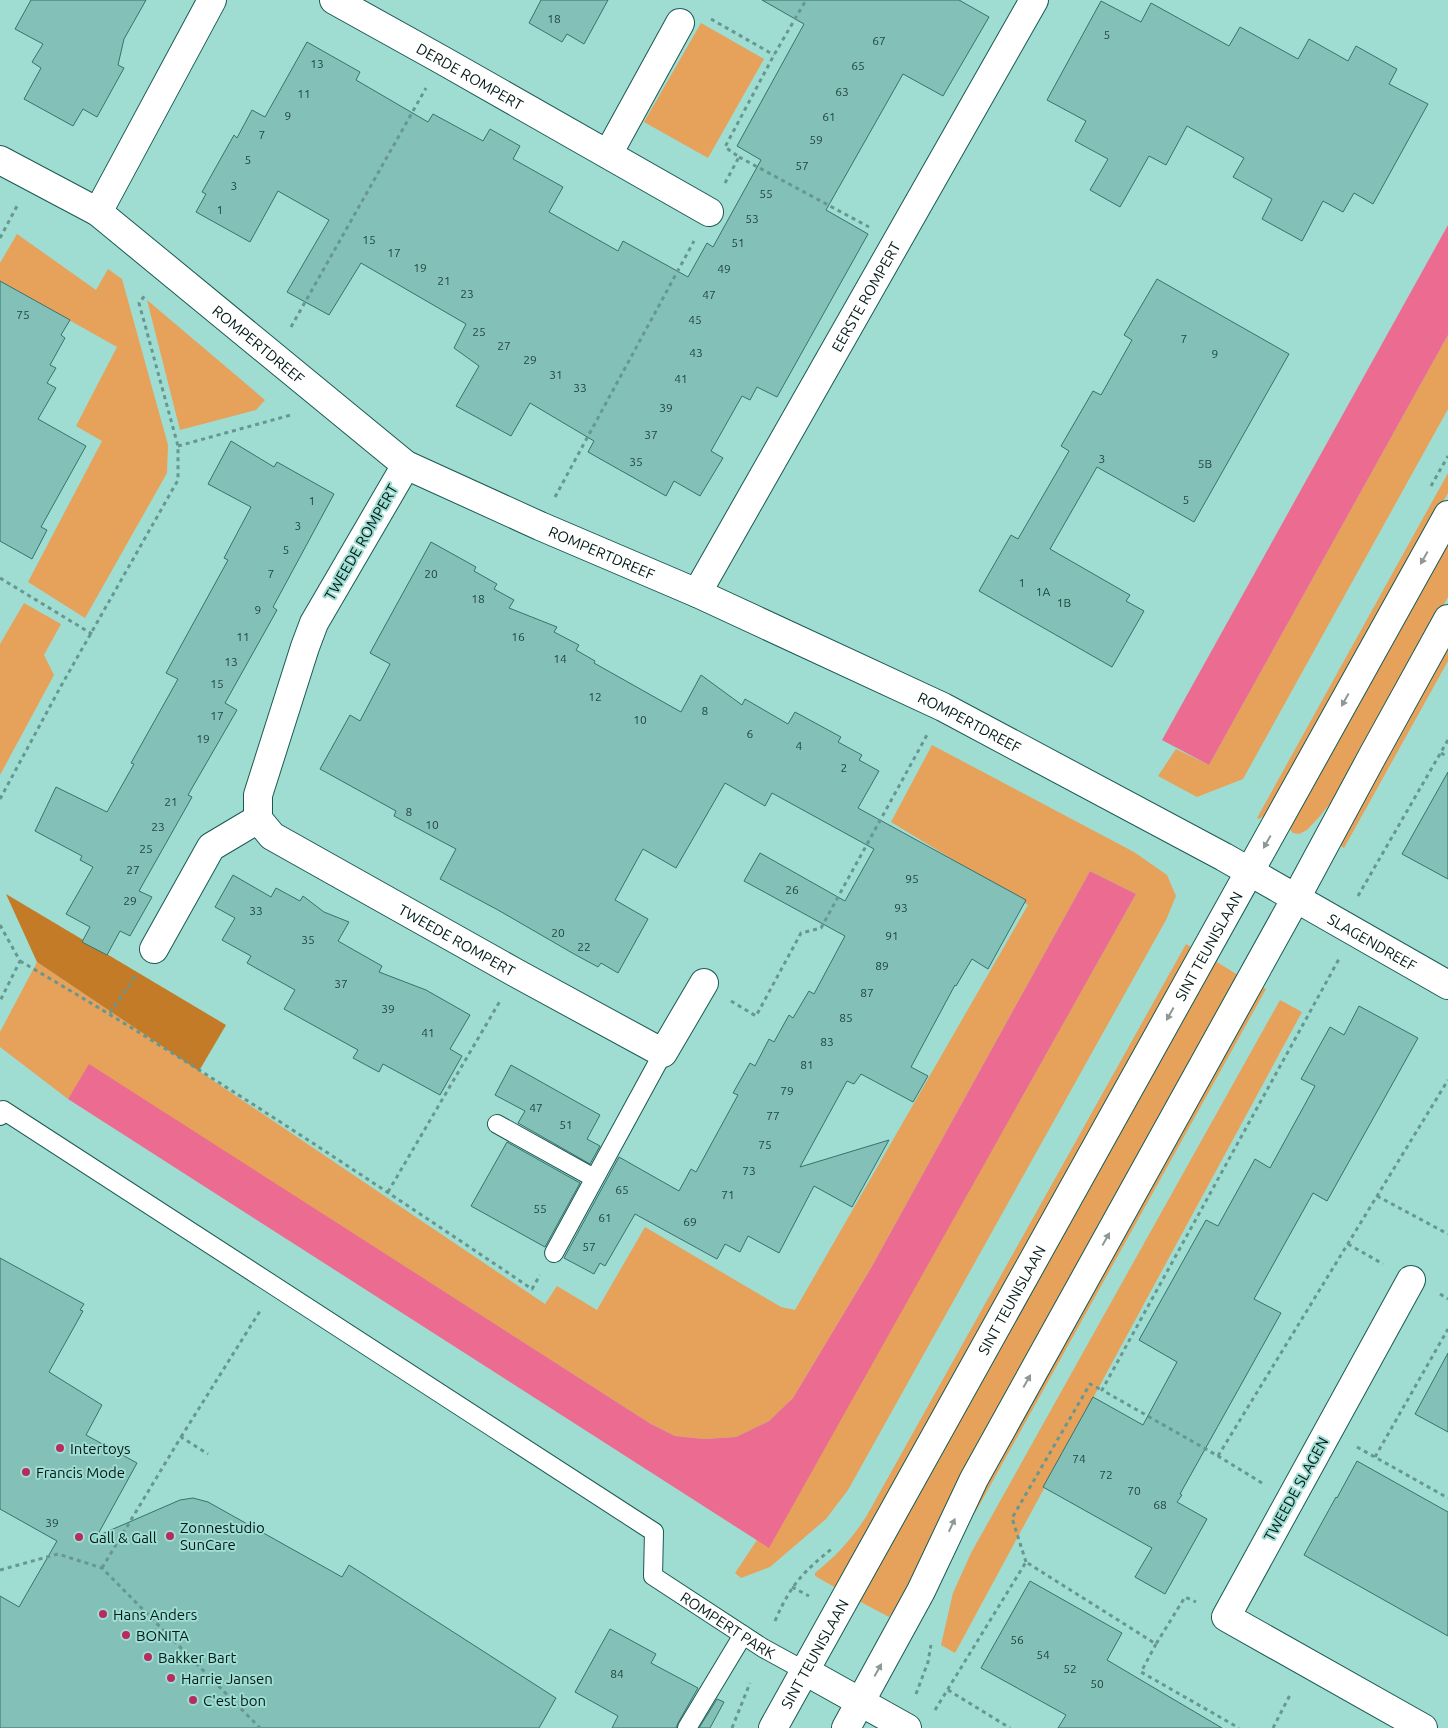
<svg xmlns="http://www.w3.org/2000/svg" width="1448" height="1728" viewBox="0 0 1448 1728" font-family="Ubuntu,sans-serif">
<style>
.green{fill:#e6a15b}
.forest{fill:#c37b27}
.water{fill:#ec6b90}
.building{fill:#83c0b7;stroke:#37736c}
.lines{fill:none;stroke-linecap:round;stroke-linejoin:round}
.service-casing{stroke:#1a5a52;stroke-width:20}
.minor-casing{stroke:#1a5a52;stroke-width:30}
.tertiary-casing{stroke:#1a5a52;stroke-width:30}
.path{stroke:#67978f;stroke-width:3;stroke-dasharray:4 4;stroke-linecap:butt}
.service{stroke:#fff;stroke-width:18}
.minor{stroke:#fff;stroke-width:28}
.tertiary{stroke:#fff;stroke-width:28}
.oneway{fill:#8d9897}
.poi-dot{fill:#b82b5e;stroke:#9fddd3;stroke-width:2}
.labels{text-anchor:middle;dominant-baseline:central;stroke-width:4;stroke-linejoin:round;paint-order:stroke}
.number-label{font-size:12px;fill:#22443f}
.street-label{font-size:15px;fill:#021a17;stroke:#9fddd3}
.poi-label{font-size:15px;fill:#021a17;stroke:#9fddd3;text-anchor:start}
</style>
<rect width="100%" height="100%" fill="#9fddd3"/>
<g class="green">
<path d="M701,23L764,59L708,158L644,122Z"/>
<path d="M17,234L96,290L108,269L122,279L168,445L167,473L85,618L28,582L102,441L76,426L117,347L0,281V263Z"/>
<path d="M147,300L265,400L256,410L180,430Z"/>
<path d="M1448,335V409L1243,779L1197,797L1158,776L1176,749L1209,765Z"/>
<path d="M1448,473V493L1277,800L1266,814L1259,819L1257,818Z"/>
<path d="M1448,536V597L1368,743L1336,796L1320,816L1307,830L1299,834L1293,833L1289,828Z"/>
<path d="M24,603L61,624L44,655L54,675L0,775V644Z"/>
<path d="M1448,641V661L1344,848L1336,843Z"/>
<path d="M932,745L1134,852L1167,875L1176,896L1166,920L848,1490L826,1519L770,1567L741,1578L735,1573L757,1540L769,1547L1136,894L1090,871L871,1268L793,1398L769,1421L736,1437L704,1439L675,1436L651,1424L89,1065L68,1099L0,1047V1032L37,962L545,1304L557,1286L597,1310L645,1227L781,1307L795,1310L1028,905L891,822Z"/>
<path d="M1186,944L1191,947L1178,976L838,1589L815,1576V1573C837,1555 850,1541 866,1517Z"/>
<path d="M1212,959L1238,975L961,1474L910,1587L889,1617L857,1600Z"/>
<path d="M1260,986L1266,989L975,1513L971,1511Z"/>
<path d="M1280,1000L1302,1012L955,1653L941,1645L953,1593L971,1553Z"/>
</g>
<path class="forest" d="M6,894L226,1025L199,1071L37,962Z"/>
<g class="water">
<path d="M1448,225V335L1209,765L1162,740Z"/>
<path d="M1090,871L1136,894L769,1548L68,1099L89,1064L651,1424L675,1436L704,1439L736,1437L769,1421L793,1398L871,1268Z"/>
</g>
<g class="building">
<path d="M31,0H146L124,39L118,65L124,68L97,117L83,109L73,126L24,99L41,68L32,62L43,44L15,29Z"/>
<path d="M541,0H608L584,44L567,34L562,42L529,23Z"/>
<path d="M762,0H959L989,17L943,96L903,74L826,210L868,234L777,397L757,387L750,400L742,396L711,451L723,458L700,496L674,481L666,496L588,452L594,441L530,403L511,436L456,406L479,366L454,348L466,324L361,263L329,315L287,292L329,220L278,191L250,242L196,212L206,194L202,192L234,135L237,138L252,110L265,117L307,42L360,72L356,80L428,122L433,114L483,141L490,129L520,146L513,159L563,187L549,212L618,251L623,241L688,277L707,243L713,247L761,160L737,146L804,24Z"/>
<path d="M1101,1L1141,22L1151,3L1229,46L1240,27L1298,59L1309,39L1348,61L1356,46L1397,69L1389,84L1428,104L1373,204L1354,193L1343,212L1323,201L1302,241L1262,219L1272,199L1233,177L1244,158L1187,126L1166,165L1149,156L1120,207L1090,190L1108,159L1075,141L1086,121L1047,100Z"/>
<path d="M1157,279L1289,354L1194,522L1097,467L1050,549L1130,595L1126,601L1144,611L1112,667L979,591L1011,535L1018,539L1069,451L1061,446L1093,391L1101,395L1132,340L1124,335Z"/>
<path d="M0,281L70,320L61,335L65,338L50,365L56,368L47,383L56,388L38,419L86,446L41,527L47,530L32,559L0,541Z"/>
<path d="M231,441L274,467L277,462L334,494L273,607L277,610L225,703L237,710L188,795L192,797L139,891L152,897L130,936L120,931L107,955L82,942L90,927L66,914L93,867L80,860L82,856L35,831L56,787L107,812L134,764L131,763L178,679L166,673L228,560L224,558L251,507L208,484Z"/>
<path d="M431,542L476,567L474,571L497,584L494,589L514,600L509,608L557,627L554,632L579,645L576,650L595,661L594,663L681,712L701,675L742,705L745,699L788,724L795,712L841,737L838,742L862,755L859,760L879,771L858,808L1026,900L988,969L972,959L956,986L955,985L911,1067L928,1076L913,1102L861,1074L854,1084L847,1081L800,1167L889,1140L852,1207L814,1186L779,1253L748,1236L740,1252L725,1244L717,1259L635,1214L605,1266L600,1263L594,1274L564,1258L619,1157L679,1191L691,1169L696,1172L738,1095L733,1093L750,1063L755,1066L769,1039L774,1042L789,1015L793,1018L809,991L814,994L845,936L744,881L760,853L845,901L874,849L772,793L765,806L725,783L676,868L643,849L615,900L648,919L618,973L601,963L598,967L574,954L498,910L440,879L456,849L394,816L396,811L320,769L350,715L360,721L390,664L370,653Z"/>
<path d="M1448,772V879L1402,854Z"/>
<path d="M233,875L271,897L276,888L300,901L303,896L324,912L349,922L338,941L382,966L379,972L426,990L470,1015L450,1049L462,1056L440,1095L383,1064L379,1072L353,1058L358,1050L284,1009L295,990L247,963L251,956L222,940L235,918L215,907Z"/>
<path d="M1359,1006L1418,1038L1327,1201L1313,1193L1254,1299L1281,1313L1180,1494L1182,1495L1177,1502L1207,1519L1165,1594L1135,1577L1152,1548L1043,1487L1093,1397L1143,1425L1177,1362L1139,1340L1206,1220L1218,1226L1255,1159L1270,1168L1315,1086L1301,1079L1330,1027L1344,1035Z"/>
<path d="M511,1065L600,1115L587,1139L600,1146L590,1164L518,1123L525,1111L495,1095Z"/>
<path d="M507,1142L580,1183L545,1247L471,1206Z"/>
<path d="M0,1258L84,1304L80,1310L83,1311L49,1372L102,1405L86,1435L137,1463L97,1536L180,1500L193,1498L208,1502L342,1577L349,1565L556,1698L539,1728H0V1596L19,1607L57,1541L0,1509Z"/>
<path d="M1448,1353V1432L1415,1414Z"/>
<path d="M1357,1461L1448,1512V1636L1304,1555L1336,1497L1337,1498Z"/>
<path d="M1030,1581L1122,1633L1107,1660L1222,1728H1058L1066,1715L981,1668Z"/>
<path d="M610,1629L656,1654L651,1663L698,1688L678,1723L676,1728H612L618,1716L575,1692Z"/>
<path d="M717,1699L724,1702L710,1728H699Z"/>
</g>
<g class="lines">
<g class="service-casing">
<g id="service">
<path id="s1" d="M0,1116L3,1110L654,1532L653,1576L763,1648L805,1671"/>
<path d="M497,1124L594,1178"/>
<path d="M554,1253L663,1053"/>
<path d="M687,1728L743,1635"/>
</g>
</g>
<g class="minor-casing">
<g id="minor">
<path id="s2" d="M334,0L442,60L709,212"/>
<path d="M608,154L680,23"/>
<path id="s3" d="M0,160L98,212L406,465L540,526L697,593L943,707L1224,857L1448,985"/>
<path d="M98,212L212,0"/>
<path id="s4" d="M406,465L314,623L305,647L258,795V819L272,836L516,973L663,1053L704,983"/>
<path id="s5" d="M697,593L1034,0"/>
<path d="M154,949L211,847L258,819"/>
<path d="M1411,1280L1226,1617L1423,1728"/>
<path d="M805,1671L907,1728"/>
</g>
</g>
<g class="tertiary-casing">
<g id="tertiary">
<path id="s6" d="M773,1728L1448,515"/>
<path d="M846,1728L921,1591L974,1479L1296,898L1373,755L1448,619"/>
</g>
</g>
<g class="path">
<path d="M711,19L774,55"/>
<path d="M739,157L869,227"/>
<path d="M725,183L739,157L725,147L774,55L806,0"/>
<path d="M0,238L17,206"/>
<path d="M291,327L426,88"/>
<path d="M178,446L291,415"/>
<path d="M1431,486L1448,456"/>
<path d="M555,497L694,241"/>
<path d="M0,578L92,634"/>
<path d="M1441,753L1448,757"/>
<path d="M0,799L61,686L178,480V446L139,303L146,294"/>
<path d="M1358,896L1448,740"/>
<path d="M0,925L20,961L0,1001"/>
<path d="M20,961C195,1063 364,1176 532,1289L540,1275"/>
<path d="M731,1001L756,1016L801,933L821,928L927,735"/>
<path d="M110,1013L136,975"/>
<path d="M388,1192L500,1001"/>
<path d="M1377,1196L1448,1234"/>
<path d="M1348,1244L1383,1264"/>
<path d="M1440,1294L1448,1299"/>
<path d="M181,1437L260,1311"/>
<path d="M1357,1447L1448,1498"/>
<path d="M1218,1456L1448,1080"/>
<path d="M1375,1457L1448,1329"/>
<path d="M1262,1483L1218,1456L1102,1390L1339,959"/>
<path d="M1026,1562L1012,1518L1090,1384L1102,1390"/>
<path d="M102,1568L181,1437L208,1454"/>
<path d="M0,1570L58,1554L102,1568L260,1728"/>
<path d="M792,1587L809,1596"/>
<path d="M775,1621C791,1584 803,1572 834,1547"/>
<path d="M1156,1644L1141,1672L1239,1728"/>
<path d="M948,1690L1010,1728"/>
<path d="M916,1694L928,1662L931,1645"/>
<path d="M935,1710L1026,1562L1156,1644L1185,1597L1196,1602"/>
<path d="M732,1728L750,1683"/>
<path d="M1273,1728L1291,1693"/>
</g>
<use href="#service" class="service"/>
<use href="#minor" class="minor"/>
<use href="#tertiary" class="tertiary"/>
</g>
<defs><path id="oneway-solid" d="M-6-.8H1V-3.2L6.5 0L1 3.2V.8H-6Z" transform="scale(1.25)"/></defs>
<g class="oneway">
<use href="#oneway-solid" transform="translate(1424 558) rotate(119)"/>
<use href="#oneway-solid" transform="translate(1345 700) rotate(119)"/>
<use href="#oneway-solid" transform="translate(1267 842) rotate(119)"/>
<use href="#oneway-solid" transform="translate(1170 1014) rotate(119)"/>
<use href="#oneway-solid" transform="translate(1106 1239) rotate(-61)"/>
<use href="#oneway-solid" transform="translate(1027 1381) rotate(-61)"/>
<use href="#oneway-solid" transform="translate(952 1525) rotate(-65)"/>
<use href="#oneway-solid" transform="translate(878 1670) rotate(-61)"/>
</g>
<g class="poi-dot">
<circle cx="60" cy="1448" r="5"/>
<circle cx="26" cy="1472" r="5"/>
<circle cx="170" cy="1536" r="5"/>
<circle cx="79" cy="1537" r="5"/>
<circle cx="103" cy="1614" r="5"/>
<circle cx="126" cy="1635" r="5"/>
<circle cx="148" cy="1657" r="5"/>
<circle cx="171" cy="1678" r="5"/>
<circle cx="193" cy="1700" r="5"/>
</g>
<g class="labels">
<g class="number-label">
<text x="554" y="18">18</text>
<text x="1107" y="34">5</text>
<text x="879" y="40">67</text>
<text x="317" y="63">13</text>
<text x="858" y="65">65</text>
<text x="842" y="91">63</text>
<text x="304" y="93">11</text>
<text x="288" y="115">9</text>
<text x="829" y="116">61</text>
<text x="262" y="134">7</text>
<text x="816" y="139">59</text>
<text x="248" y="159">5</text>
<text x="802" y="165">57</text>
<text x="234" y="185">3</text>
<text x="766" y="193">55</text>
<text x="220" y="209">1</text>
<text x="752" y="218">53</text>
<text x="369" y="239">15</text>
<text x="738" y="242">51</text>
<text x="394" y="252">17</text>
<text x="420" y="267">19</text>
<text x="724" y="268">49</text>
<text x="444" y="280">21</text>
<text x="467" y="293">23</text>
<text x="709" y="294">47</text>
<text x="23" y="314">75</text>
<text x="695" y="319">45</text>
<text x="479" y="331">25</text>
<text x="1184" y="338">7</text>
<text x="504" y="345">27</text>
<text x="696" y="352">43</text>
<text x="1215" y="353">9</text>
<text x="530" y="359">29</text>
<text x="556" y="374">31</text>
<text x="681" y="378">41</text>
<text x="580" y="387">33</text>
<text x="666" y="407">39</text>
<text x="651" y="434">37</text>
<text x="1102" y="458">3</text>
<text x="636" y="461">35</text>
<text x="1205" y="463">5B</text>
<text x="1186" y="499">5</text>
<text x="312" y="500">1</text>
<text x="298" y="525">3</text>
<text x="286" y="549">5</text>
<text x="271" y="573">7</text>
<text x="431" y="573">20</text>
<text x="1022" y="582">1</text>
<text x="1043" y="591">1A</text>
<text x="478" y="598">18</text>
<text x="1064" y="602">1B</text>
<text x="258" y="609">9</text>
<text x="243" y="636">11</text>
<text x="518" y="636">16</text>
<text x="560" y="658">14</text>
<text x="231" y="661">13</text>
<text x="217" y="683">15</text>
<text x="595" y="696">12</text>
<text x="705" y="710">8</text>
<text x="217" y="715">17</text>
<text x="640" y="719">10</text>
<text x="750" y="733">6</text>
<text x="203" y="738">19</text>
<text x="799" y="745">4</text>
<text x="844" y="767">2</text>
<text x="171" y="801">21</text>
<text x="409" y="811">8</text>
<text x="432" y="824">10</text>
<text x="158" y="826">23</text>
<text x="146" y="848">25</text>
<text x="133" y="869">27</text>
<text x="912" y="878">95</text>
<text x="792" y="889">26</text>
<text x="130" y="900">29</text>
<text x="901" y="907">93</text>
<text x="256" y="910">33</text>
<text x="558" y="932">20</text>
<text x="892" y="935">91</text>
<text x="308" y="939">35</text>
<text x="584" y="946">22</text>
<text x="882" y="965">89</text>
<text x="341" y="983">37</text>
<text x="867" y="992">87</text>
<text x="388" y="1008">39</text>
<text x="846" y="1017">85</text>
<text x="428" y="1032">41</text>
<text x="827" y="1041">83</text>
<text x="807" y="1064">81</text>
<text x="787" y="1090">79</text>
<text x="536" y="1107">47</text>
<text x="773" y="1115">77</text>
<text x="566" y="1124">51</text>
<text x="765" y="1144">75</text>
<text x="749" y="1170">73</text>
<text x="622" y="1189">65</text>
<text x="728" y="1194">71</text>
<text x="540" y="1208">55</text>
<text x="605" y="1217">61</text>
<text x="690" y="1221">69</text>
<text x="589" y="1246">57</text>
<text x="1079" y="1458">74</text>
<text x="1106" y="1474">72</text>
<text x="1134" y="1490">70</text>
<text x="1160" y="1504">68</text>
<text x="52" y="1522">39</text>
<text x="1017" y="1639">56</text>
<text x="1043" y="1654">54</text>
<text x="1070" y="1668">52</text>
<text x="617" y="1673">84</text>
<text x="1097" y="1683">50</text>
</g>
<g class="street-label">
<text stroke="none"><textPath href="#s2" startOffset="156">DERDE ROMPERT</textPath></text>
<text stroke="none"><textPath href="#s5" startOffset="341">EERSTE ROMPERT</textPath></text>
<text stroke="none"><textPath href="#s3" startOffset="319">ROMPERTDREEF</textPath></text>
<text transform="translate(361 542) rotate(-60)">TWEEDE ROMPERT</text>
<text stroke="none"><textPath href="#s3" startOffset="724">ROMPERTDREEF</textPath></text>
<text stroke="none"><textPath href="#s3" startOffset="1129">ROMPERTDREEF</textPath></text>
<text stroke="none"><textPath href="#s4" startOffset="622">TWEEDE ROMPERT</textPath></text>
<text stroke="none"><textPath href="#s3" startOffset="1588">SLAGENDREEF</textPath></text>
<text stroke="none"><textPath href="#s6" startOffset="895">SINT TEUNISLAAN</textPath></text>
<text stroke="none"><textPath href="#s6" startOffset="490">SINT TEUNISLAAN</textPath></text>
<text transform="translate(1296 1489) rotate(-61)">TWEEDE SLAGEN</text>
<text stroke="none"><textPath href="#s1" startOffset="916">ROMPERT PARK</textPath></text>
<text stroke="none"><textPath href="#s6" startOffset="85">SINT TEUNISLAAN</textPath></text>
</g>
<g class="poi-label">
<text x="70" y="1448">Intertoys</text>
<text x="36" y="1472">Francis Mode</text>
<text x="180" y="1527">Zonnestudio<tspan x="180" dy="17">SunCare</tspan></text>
<text x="89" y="1537">Gall &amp; Gall</text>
<text x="113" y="1614">Hans Anders</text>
<text x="136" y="1635">BONITA</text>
<text x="158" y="1657">Bakker Bart</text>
<text x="181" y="1678">Harrie Jansen</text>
<text x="203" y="1700">C'est bon</text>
</g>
</g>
</svg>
